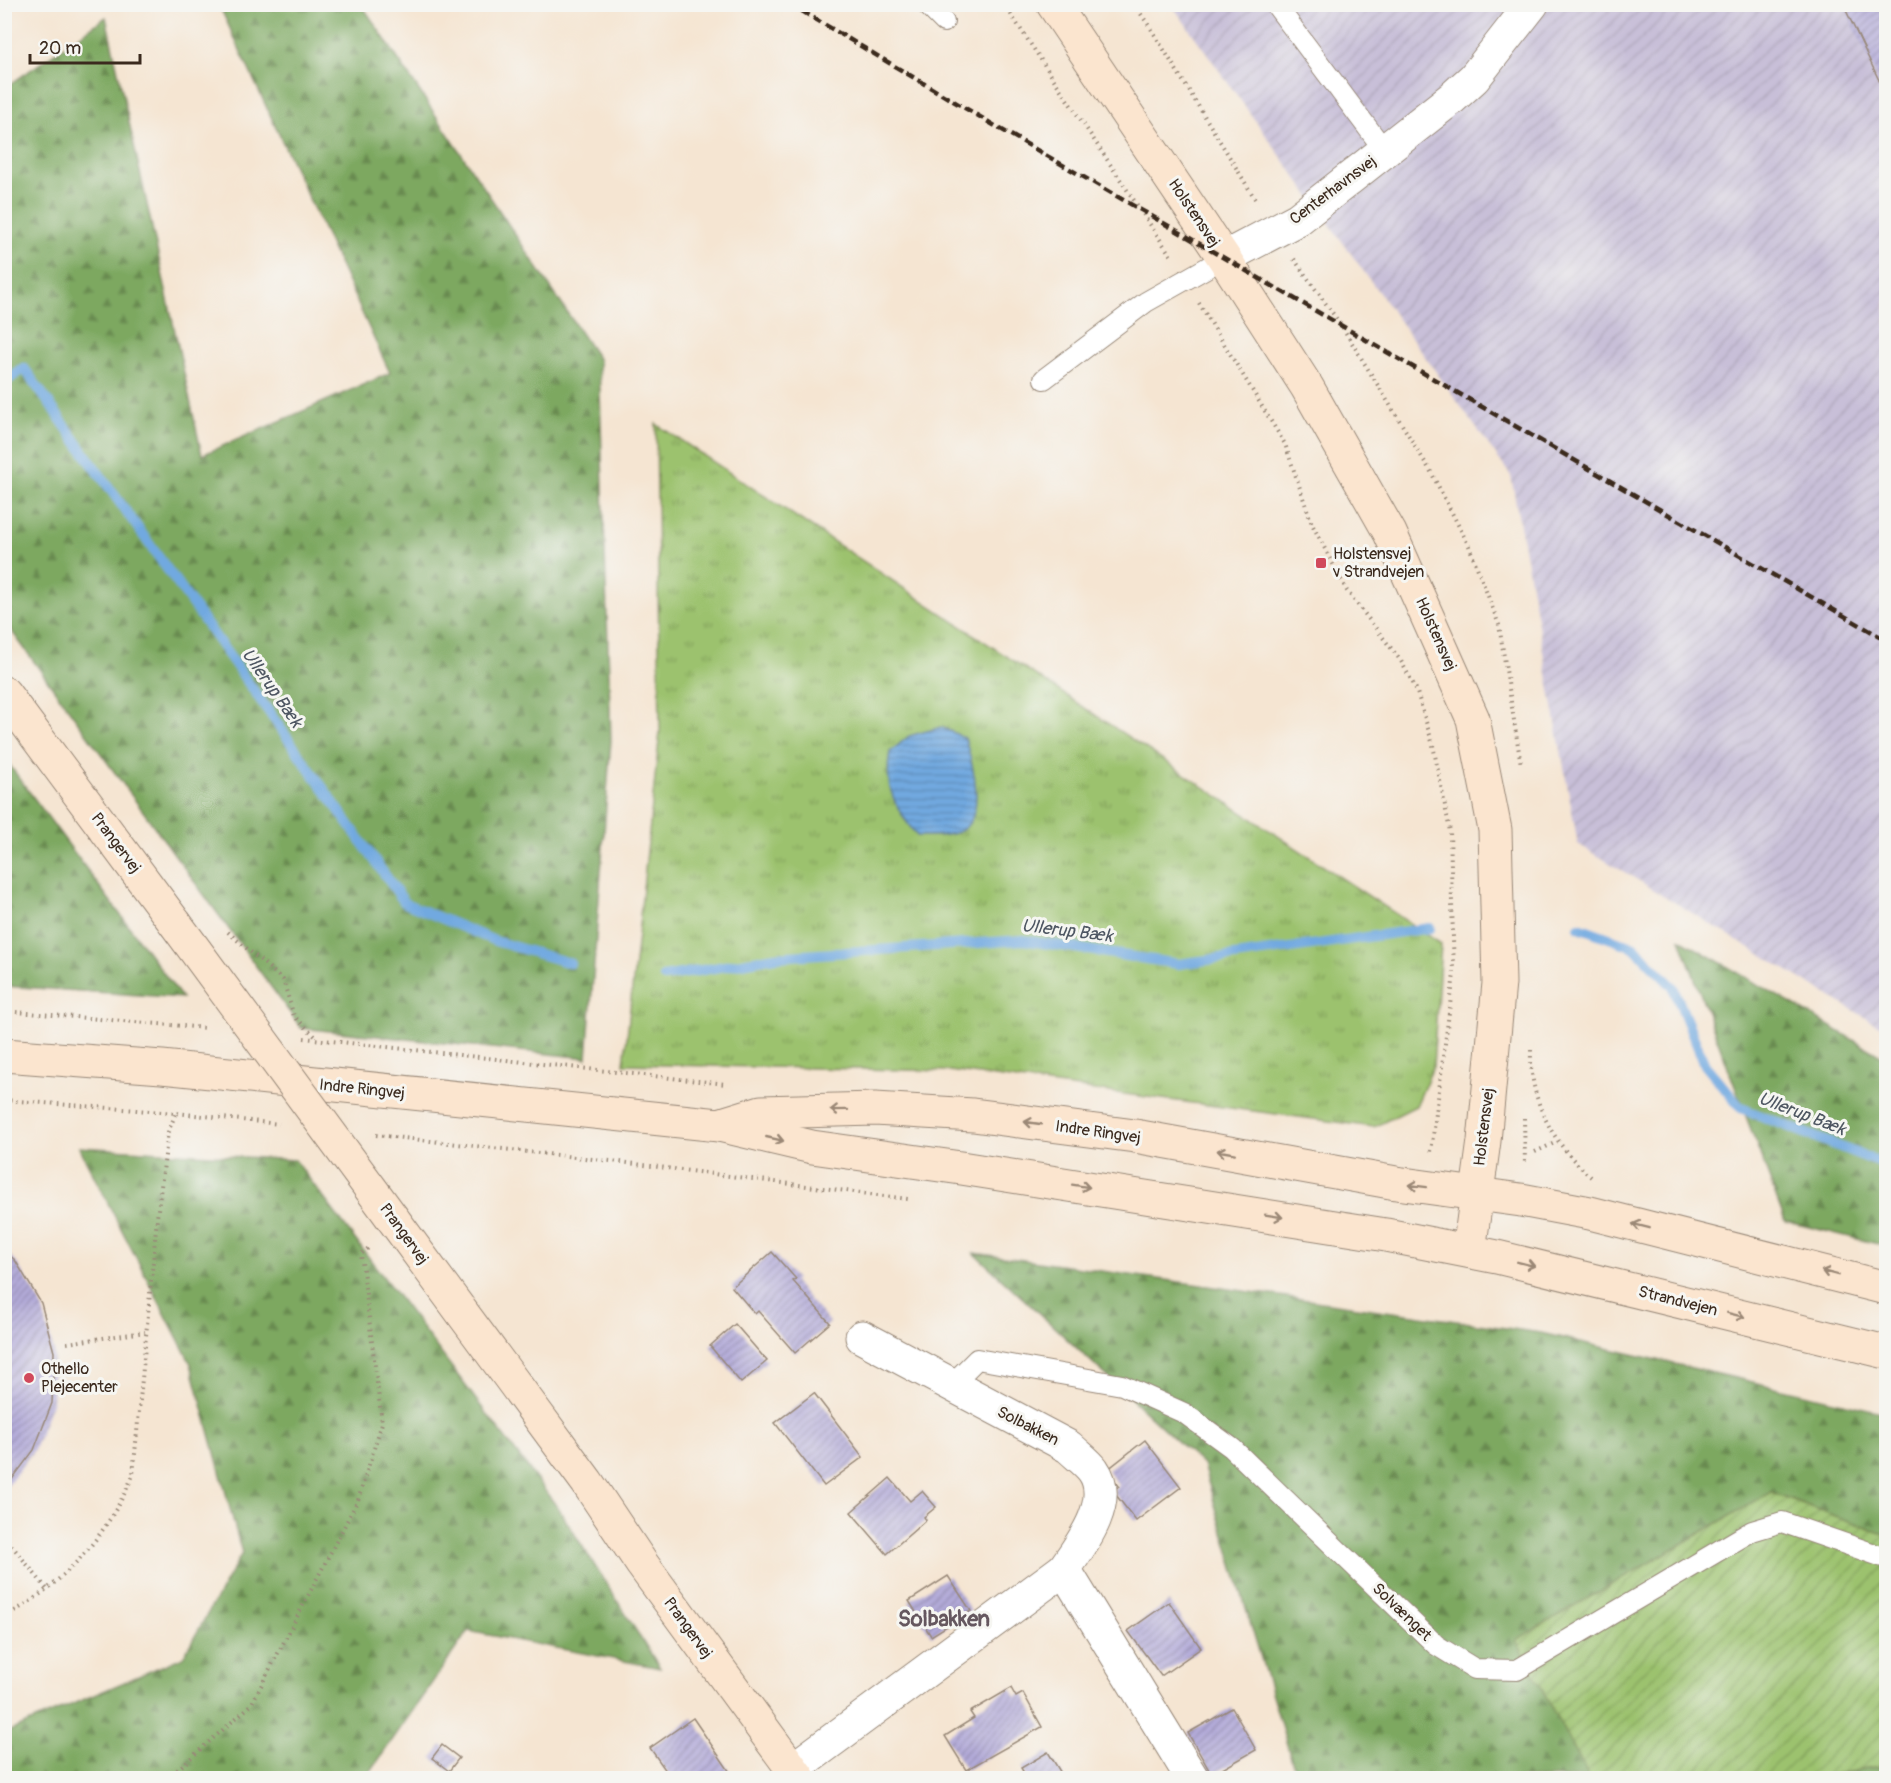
<svg xmlns="http://www.w3.org/2000/svg" width="1891" height="1783" viewBox="0 0 1891 1783" font-family="Pangolin,sans-serif">
<style>
.industrial{fill:url(#industrial-furrows)}
.grass{fill:url(#grass-tufts);stroke:#6c7646;stroke-width:1.5}
.forest{fill:url(#forest-firs);stroke:#5c6940;stroke-width:1.5}
.garden{fill:url(#garden-furrows);stroke:#6c7646;stroke-width:1.5}
.water{fill:url(#water-rules);stroke:#566a7f;stroke-width:1.5}
.lines{fill:none;stroke-linecap:round;stroke-linejoin:round}
.stream{stroke:#71a9e0;stroke-width:10}
.building{fill:url(#building-hatch)}
.lane-casing{stroke:#988878;stroke-width:22}
.street-casing{stroke:#988878;stroke-width:35}
.secondary-casing{stroke:#988878;stroke-width:35}
.path{stroke:#988878;stroke-width:4;stroke-dasharray:1.5 4.5;stroke-linecap:butt}
.lane{stroke:#fff;stroke-width:20}
.street{stroke:#fff;stroke-width:33}
.secondary{stroke:#fbe5cf;stroke-width:33}
.rail{stroke:#3b2a1e;stroke-width:4.5;stroke-dasharray:9 4.5;stroke-linecap:butt}
.secondary-bridge-casing{stroke:#988878;stroke-width:35;stroke-linecap:butt}
.secondary-bridge{stroke:#fbe5cf;stroke-width:33}
.oneway{stroke:#9b8876}
.poi-dot{fill:#d1495b;stroke:#f6f6f2;stroke-width:2}
.labels{text-anchor:middle;dominant-baseline:central;stroke-width:6;stroke-linejoin:round;paint-order:stroke}
.street-label{font-size:16px;fill:#3b2a1e;stroke:#f6f6f2}
.poi-label{font-size:16px;fill:#3b2a1e;stroke:#f6f6f2;text-anchor:start}
.water-label{font-size:18px;font-style:italic;fill:#4e5662;stroke:#f6f6f2}
.district-label{font-size:22px;font-weight:bold;fill:#65575f;stroke:#f6f6f2}
</style>
<defs>
<pattern id="industrial-furrows" width="10" height="10" patternUnits="userSpaceOnUse" patternTransform="scale(1.5)"><rect width="10" height="10" fill="#c8bfd8"/><path d="M-1 1l2-2M0 10L10 0M9 11l2-2" fill="none" stroke="#ada4b9"/></pattern>
<pattern id="grass-tufts" width="24" height="20" patternUnits="userSpaceOnUse" patternTransform="scale(1.5)"><rect width="24" height="20" fill="#9cc26e"/><path d="M3 7l-1-3M5 7V3M7 7l1-3M15 17l-1-3M17 17v-4M19 17l1-3" fill="none" stroke="#809e5a"/></pattern>
<pattern id="forest-firs" width="22" height="20" patternUnits="userSpaceOnUse" patternTransform="scale(1.5)"><rect width="22" height="20" fill="#7da861"/><path d="M5 1l3.5 6h-7zM16 11l3.5 6h-7z" fill="#68894f"/></pattern>
<pattern id="garden-furrows" width="10" height="10" patternUnits="userSpaceOnUse" patternTransform="scale(1.5)"><rect width="10" height="10" fill="#9cc26e"/><path d="M-1 1l2-2M0 10L10 0M9 11l2-2" fill="none" stroke="#809e5a"/></pattern>
<pattern id="water-rules" width="6" height="5" patternUnits="userSpaceOnUse" patternTransform="scale(1.5)"><rect width="6" height="5" fill="#71a9e0"/><path d="M0 2.5h6" fill="none" stroke="#5e8ab5"/></pattern>
<pattern id="building-hatch" width="6" height="6" patternUnits="userSpaceOnUse" patternTransform="scale(1.5)"><rect width="6" height="6" fill="#b3abd9"/><path d="M-1 1l2-2M0 6l6-6M5 7l2-2" fill="none" stroke="#938baf"/></pattern>
</defs>
<rect width="100%" height="100%" fill="#f6f6f2"/>
<filter id="ink" filterUnits="userSpaceOnUse"><feTurbulence type="fractalNoise" baseFrequency=".0167" numOctaves="2"/><feDisplacementMap in="SourceGraphic" scale="12" xChannelSelector="R" yChannelSelector="G"/><feConvolveMatrix kernelMatrix="1 2 1 2 8 2 1 2 1" color-interpolation-filters="sRGB"/></filter>
<filter id="wash" filterUnits="userSpaceOnUse"><feTurbulence type="fractalNoise" baseFrequency=".008" numOctaves="4" result="noise"/><feDisplacementMap in="SourceGraphic" scale="24" xChannelSelector="R" yChannelSelector="G"/><feGaussianBlur stdDeviation="1.35" result="paint"/><feColorMatrix in="noise" values="0 0 0 0 0 0 0 0 0 0 0 0 0 0 0 0 0 1.4 0 .05"/><feComposite in="paint" operator="in"/></filter>
<g filter="url(#wash)">
<rect width="100%" height="100%" fill="#f5e5d2"/>
<path class="industrial" d="M1172,5H1886V1030L1578,844L1511,476Z"/>
<path class="grass" d="M656,424L1441,944L1433,1067L1416,1106L1374,1127L949,1071L624,1064L660,731Z"/>
<g class="forest">
<path d="M219,5H362L599,360L611,740L587,1058L301,1028L5,622V88L106,17L202,455L390,373Z"/>
<path d="M4,759H5L182,998L5,986Z"/>
<path d="M1680,939L1886,1059V1246L1785,1221Z"/>
<path d="M79,1147L295,1160L558,1508L660,1668L468,1631L366,1778H5V1733L183,1657L242,1553L191,1364Z"/>
<path d="M974,1253L1541,1333L1886,1413V1535L1771,1492L1517,1640L1589,1778H1297L1203,1465Z"/>
<path d="M1886,1766V1778H1811Z"/>
</g>
<path class="garden" d="M1771,1492L1886,1535V1766L1810,1778H1589L1516,1640Z"/>
<path class="water" d="M941,727L965,738C972,762 989,819 958,832C945,837 930,836 917,836C896,809 883,787 890,752L909,736Z"/>
<g class="lines">
<g class="stream">
<path d="M4,383L24,368L405,903L495,941L570,963"/>
<path d="M1579,927L1634,947L1673,987L1705,1065L1741,1108L1886,1165"/>
<path d="M664,977L775,957L1023,940L1179,964L1430,928"/>
</g>
</g>
<g id="blocks">
<g class="building">
<path d="M1843,4H1886V95Z"/>
<path d="M4,1251L15,1260L41,1303L54,1352L52,1403L34,1450L4,1490Z"/>
<path d="M772,1252L796,1279L793,1281L830,1323L795,1353L758,1311L755,1314L732,1287Z"/>
<path d="M735,1324L767,1361L741,1383L710,1346Z"/>
<path d="M814,1393L863,1457L824,1486L775,1423Z"/>
<path d="M1145,1440L1181,1487L1136,1521L1113,1491L1119,1486L1107,1470Z"/>
<path d="M890,1478L910,1501L922,1491L936,1507L924,1517L926,1520L887,1554L851,1512Z"/>
<path d="M948,1576L971,1611L931,1636L909,1601Z"/>
<path d="M1169,1602L1201,1648L1161,1676L1128,1631Z"/>
<path d="M1011,1688L1016,1697L1023,1693L1042,1727L966,1770L945,1736L974,1718L970,1712Z"/>
<path d="M1232,1708L1256,1750L1212,1775L1188,1733Z"/>
<path d="M693,1718L732,1775L727,1778H686L684,1776L671,1778L650,1748Z"/>
<path d="M442,1745L459,1758L449,1771L432,1758Z"/>
<path d="M1048,1752L1064,1778H1027L1021,1768Z"/>
</g>
</g>
</g>
<g filter="url(#ink)">
<use href="#blocks" fill-opacity="0" stroke="#988878" stroke-width="1.5"/>
<g class="lines">
<g class="lane-casing">
<g id="lane">
<path d="M926,4L944,22"/>
<path d="M1275,4L1385,151"/>
<path d="M1044,379L1146,302L1224,258"/>
<path d="M950,1386L977,1359L1122,1385L1184,1413L1232,1448L1436,1645L1475,1669L1517,1670L1752,1531L1782,1522L1886,1558"/>
</g>
</g>
<g class="street-casing">
<g id="street">
<path d="M1224,258L1298,219L1452,98L1474,78L1532,4"/>
<path d="M1064,1569L1192,1778"/>
<path d="M792,1770L1064,1569C1081,1545 1115,1501 1093,1470C1087,1462 1077,1455 1069,1447L862,1337"/>
</g>
</g>
<g class="secondary-casing">
<g id="secondary">
<path d="M1053,4L1224,258L1307,387L1390,533L1473,719L1495,830L1499,983L1484,1141L1469,1251"/>
<path d="M4,693L175,923"/>
<path d="M4,1055L162,1067L719,1125L812,1147L961,1168L1386,1235L1497,1257L1886,1352"/>
<path d="M719,1125L761,1112L875,1109L973,1115L1135,1136L1396,1183L1521,1200L1590,1213L1886,1288"/>
<path d="M393,1219L587,1482L642,1564L799,1778"/>
</g>
</g>
<g class="path">
<path d="M1004,4L1171,256"/>
<path d="M1134,4L1150,27L1257,202"/>
<path d="M1294,259L1341,325L1431,472L1469,546L1499,625L1521,765"/>
<path d="M1199,303L1285,444L1312,524L1347,591L1401,661L1416,689L1433,745L1450,831L1454,974L1431,1152"/>
<path d="M228,932L283,980L294,1016L317,1038"/>
<path d="M4,1011L207,1028"/>
<path d="M304,1038L726,1084"/>
<path d="M1531,1050C1529,1101 1553,1144 1591,1177"/>
<path d="M4,1100L176,1113L279,1124"/>
<path d="M1524,1118L1525,1164"/>
<path d="M376,1135L620,1162L908,1199"/>
<path d="M1535,1152L1557,1142"/>
<path d="M67,1343L145,1332"/>
<path d="M4,1536L47,1589"/>
<path d="M4,1617C64,1585 107,1536 133,1475L157,1218L168,1132L176,1113"/>
<path d="M168,1778L251,1705L358,1500L382,1423L361,1254L371,1246"/>
</g>
<use href="#lane" class="lane"/>
<use href="#street" class="street"/>
<use href="#secondary" class="secondary"/>
<path class="rail" d="M790,4L997,127L1886,640"/>
<g class="secondary-bridge-casing">
<path id="secondary-bridge" d="M175,923L393,1219"/>
</g>
<use href="#secondary-bridge" class="secondary-bridge"/>
</g>
<defs><path id="oneway-shaft" d="M-6 0H5M1.5-3L5.5 0L1.5 3" fill="none" stroke-width="1.6" stroke-linecap="round" stroke-linejoin="round" transform="scale(1.5)"/></defs>
<g class="oneway">
<use href="#oneway-shaft" transform="translate(839 1110) rotate(179)"/>
<use href="#oneway-shaft" transform="translate(1033 1123) rotate(-172)"/>
<use href="#oneway-shaft" transform="translate(775 1139) rotate(13)"/>
<use href="#oneway-shaft" transform="translate(1226 1152) rotate(-170)"/>
<use href="#oneway-shaft" transform="translate(1081 1186) rotate(9)"/>
<use href="#oneway-shaft" transform="translate(1418 1186) rotate(-173)"/>
<use href="#oneway-shaft" transform="translate(1274 1216) rotate(9)"/>
<use href="#oneway-shaft" transform="translate(1641 1226) rotate(-166)"/>
<use href="#oneway-shaft" transform="translate(1526 1264) rotate(14)"/>
<use href="#oneway-shaft" transform="translate(1830 1273) rotate(-165)"/>
<use href="#oneway-shaft" transform="translate(1736 1315) rotate(14)"/>
</g>
</g>
<g class="poi-dot">
<rect x="1315" y="557" width="12" height="12" rx="3"/>
<circle cx="29" cy="1378" r="6"/>
</g>
<g class="labels">
<g class="street-label">
<text transform="translate(1333 190) rotate(-37)">Centerhavnsvej</text>
<text transform="translate(1194 213) rotate(56)">Holstensvej</text>
<text transform="translate(1436 634) rotate(66)">Holstensvej</text>
<text transform="translate(116 843) rotate(53)">Prangervej</text>
<text transform="translate(362 1089) rotate(6)">Indre Ringvej</text>
<text transform="translate(1484 1127) rotate(-83)">Holstensvej</text>
<text transform="translate(1098 1132) rotate(8)">Indre Ringvej</text>
<text transform="translate(404 1234) rotate(54)">Prangervej</text>
<text transform="translate(1678 1301) rotate(14)">Strandvejen</text>
<text transform="translate(1028 1426) rotate(27)">Solbakken</text>
<text transform="translate(1402 1612) rotate(44)">Solvænget</text>
<text transform="translate(688 1628) rotate(54)">Prangervej</text>
</g>
<g class="poi-label">
<text x="1333" y="554">Holstensvej<tspan x="1333" dy="18">v Strandvejen</tspan></text>
<text x="41" y="1369">Othello<tspan x="41" dy="18">Plejecenter</tspan></text>
</g>
<g class="water-label">
<text transform="translate(272 688) rotate(55)">Ullerup Bæk</text>
<text transform="translate(1067 931) rotate(7)">Ullerup Bæk</text>
<text transform="translate(1802 1114) rotate(21)">Ullerup Bæk</text>
</g>
<g class="district-label">
<text x="944" y="1619">Solbakken</text>
</g>
</g>
<rect width="1891" height="1783" fill="none" stroke="#f6f6f2" stroke-width="24"/>
<path d="M30 54v9h110v-9" fill="none" stroke="#3b2a1e" stroke-width="3"/>
<text x="39" y="54" font-size="18" fill="#3b2a1e" stroke="#f6f6f2" stroke-width="4.5" paint-order="stroke">20 m</text>
</svg>
